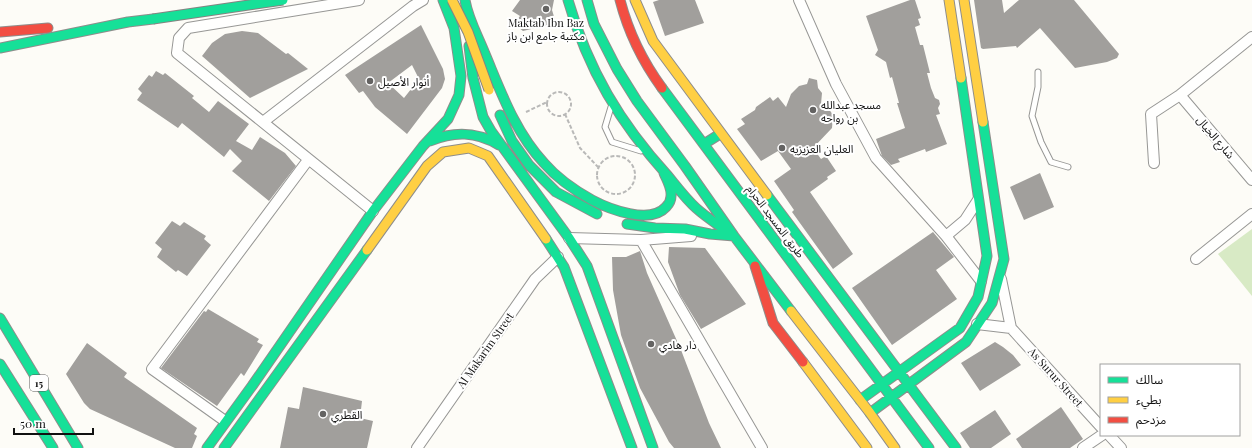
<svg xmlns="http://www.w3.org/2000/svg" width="1252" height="448" viewBox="0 0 1252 448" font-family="'Playfair Display','Noto Sans Arabic',serif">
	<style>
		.forest { fill: #d8eac5 }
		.building { fill: #a19f9c; fill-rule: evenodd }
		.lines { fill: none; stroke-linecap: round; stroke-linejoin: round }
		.lane-casing { stroke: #979795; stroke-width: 7 }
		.street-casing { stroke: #979795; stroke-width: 12 }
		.fast-casing { stroke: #8e8d8b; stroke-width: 11 }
		.slow-casing { stroke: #8e8d8b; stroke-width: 11 }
		.jam-casing { stroke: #8e8d8b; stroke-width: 11 }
		.path { stroke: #b9b9b8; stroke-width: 2; stroke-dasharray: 4 2; stroke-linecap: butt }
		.lane { stroke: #fffffe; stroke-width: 5 }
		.street { stroke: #fffffe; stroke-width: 10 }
		.fast { stroke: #16e098; stroke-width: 9 }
		.slow { stroke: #ffcf43; stroke-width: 9 }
		.jam { stroke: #f24e42; stroke-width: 9 }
		.fast-bridge-casing { stroke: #858482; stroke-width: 11; stroke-linecap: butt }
		.slow-bridge-casing { stroke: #858482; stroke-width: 11; stroke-linecap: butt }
		.fast-bridge { stroke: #16e098; stroke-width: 9 }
		.slow-bridge { stroke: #ffcf43; stroke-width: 9 }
		.poi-dot { fill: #646362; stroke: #fff; stroke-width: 1.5 }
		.labels { text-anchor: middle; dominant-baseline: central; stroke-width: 4; stroke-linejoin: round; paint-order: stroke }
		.shield { fill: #fff; stroke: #585858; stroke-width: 1 }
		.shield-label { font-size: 10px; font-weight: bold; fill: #111 }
		.poi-label { font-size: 11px; fill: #111; stroke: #fff; text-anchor: start }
		.street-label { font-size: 11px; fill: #111; stroke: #fff }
	</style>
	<rect width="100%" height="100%" fill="#fdfcf7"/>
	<!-- forest -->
	<path class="forest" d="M1252 229V296L1218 254Z"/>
	<!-- building -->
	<path class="building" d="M520 0H554L552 10 556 23 523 31 514 24 520 16 512 11Z
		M659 0H695L704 23 665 36 653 2Z
		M910 0H915L921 18 918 19 920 25 915 27 920 45H923L930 73H927L931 88 935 98 939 100 940 104 938 108 940 114 936 115 947 144 926 152 925 149 898 159 900 162 891 165 882 156 876 139 905 128 897 103H899L892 77 890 78 886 62 875 55 878 50 866 16Z
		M974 0H1002L1004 13 1019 0H1074L1119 54 1117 58 1107 62 1075 68 1040 28 1017 48 1016 46 983 49 981 48Z
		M421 25 443 69 445 79 442 88 407 134 375 107 363 91 359 93 345 75ZM412 65 419 79 404 98 388 83Z
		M242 31 258 33 286 54 288 53 308 69 250 98 202 56 212 43 225 34Z
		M156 71 163 75 165 73 194 96 192 98 209 112 218 101 249 124 236 141 252 150 260 137 285 153 296 166 269 201 232 171 242 161 230 149 224 157 182 123 178 128 137 100 142 93 138 89 149 75 152 77Z
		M809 78 817 80 818 88 822 93 821 104 826 105 833 115 832 128 813 148 821 159 826 156 836 171 827 177 828 179 810 192 853 254 833 269 792 212 794 210 774 181 791 169 778 151 761 161 737 129 745 124 741 119 755 110 756 107 770 97 773 101 778 97 786 107 791 94 799 86 807 84Z
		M1040 173 1054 207 1024 220 1010 187Z
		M172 221 180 226 184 222 206 236 204 239 211 245 187 276 178 270 176 272 157 257 162 249 155 243Z
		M933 232 954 257 936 270 957 299 892 345 852 288Z
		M669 247 705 248 746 304 701 329 680 295 668 262Z
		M640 251 647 273 681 350 709 423 721 448H674L669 442 640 388 621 335 613 290 612 257H626Z
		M208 309 259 339 257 342 263 345 244 376 241 373 217 406 161 368 204 311 206 312Z
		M995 342 1003 347 1013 355 1021 365 980 391 961 363Z
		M87 343 127 373 124 377 197 428 194 434 197 436 192 448H175L90 409 84 403 66 374Z
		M303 387 362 401 360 418 373 421 367 448H280L288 407 299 409Z
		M1061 407 1083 439 1070 448H1022L1016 439Z
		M995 410 1011 434 991 448H970L960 433Z"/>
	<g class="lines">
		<!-- lane casing -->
		<g class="lane-casing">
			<path id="lane" d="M1038 72V87L1032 116 1041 142 1051 162 1068 167
				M611 107 605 127 612 142 641 151"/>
		</g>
		<!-- street casing -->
		<g class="street-casing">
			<path id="street" d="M359 0 188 28 179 38 177 53 373 211
				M799 0 836 84 876 158 946 236 981 281
				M1180 95 1252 180
				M263 122 413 6 423 0
				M1154 163 1151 114 1180 95 1252 37
				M946 236 965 220 978 200
				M569 238 641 240 691 236
				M641 240 762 448
				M1196 259 1252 214
				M1001 279 1011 328
				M977 324 1011 328
				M1011 328 1101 427
				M225 421 152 369 308 160
				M1109 435 1121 448
				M417 448 535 279 558 257
				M1083 448 1102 435"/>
		</g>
		<!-- fast casing -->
		<g class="fast-casing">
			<path id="fast" d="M465 0C468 19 478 36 485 54 501 92 515 132 544 163 557 178 574 190 592 200 609 209 650 225 666 207 669 204 671 200 671 196 672 188 667 180 664 173
				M568 0C588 70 620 123 668 176 677 187 686 199 696 208 706 217 717 224 728 232
				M587 0 594 24 617 69 637 101 685 166 734 236 791 311
				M128 22 153 19
				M469 46 473 78 483 117 491 131 569 238 587 266 653 448
				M0 48 128 22
				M662 88 929 448
				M500 115 512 141 529 165 556 192 597 214
				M430 141C454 131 476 131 499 145
				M704 144 720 134
				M767 195 956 448
				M627 224 655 228 685 229 710 234 734 236
				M546 239 564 267 632 448
				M0 318 78 448
				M0 364 53 448
				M860 400 960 328 978 297 987 256 961 78
				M870 413 966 342 992 303 1004 259 983 122
				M207 448 252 386 373 211 423 146 448 119 459 95 461 76 454 28 443 0
				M224 448 367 250"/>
		</g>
		<!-- slow casing -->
		<g class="slow-casing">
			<path id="slow" d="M635 0 653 41 767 195
				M949 0 961 78
				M964 0 983 122
				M367 250 427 166 443 152 469 148 488 156 546 239
				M791 311 870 413 895 448
				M803 362 867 448"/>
		</g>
		<!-- jam casing -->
		<g class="jam-casing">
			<path id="jam" d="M620 0C628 31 643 62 662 88
				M0 32 48 28
				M755 266 773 323 803 362"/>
		</g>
		<!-- path -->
		<path class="path" d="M547 104a12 12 0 1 1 24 0a12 12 0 1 1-24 0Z
			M526 112 547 102
			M565 114 580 148 598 167
			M597 175a19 19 0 1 1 38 0a19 19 0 1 1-38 0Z"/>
		<!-- lane -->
		<use href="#lane" class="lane"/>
		<!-- street -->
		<use href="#street" class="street"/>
		<!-- fast -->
		<use href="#fast" class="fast"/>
		<!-- slow -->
		<use href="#slow" class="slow"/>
		<!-- jam -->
		<use href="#jam" class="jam"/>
		<!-- fast-bridge casing -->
		<g class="fast-bridge-casing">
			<path id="fast-bridge" d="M153 19 283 0"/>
		</g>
		<!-- slow-bridge casing -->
		<g class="slow-bridge-casing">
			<path id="slow-bridge" d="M452 0 468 32 489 90"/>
		</g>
		<!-- fast-bridge -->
		<use href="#fast-bridge" class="fast-bridge"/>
		<!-- slow-bridge -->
		<use href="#slow-bridge" class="slow-bridge"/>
	</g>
	<!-- markers -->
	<g class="poi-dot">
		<circle cx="546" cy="9" r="4"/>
		<circle cx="370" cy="81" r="4"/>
		<circle cx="813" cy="110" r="4"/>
		<circle cx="782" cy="148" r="4"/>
		<circle cx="651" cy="344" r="4"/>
		<circle cx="323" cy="414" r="4"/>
	</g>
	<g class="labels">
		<!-- shield labels -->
		<rect class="shield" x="30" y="375" width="18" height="16" rx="3"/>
		<g class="shield-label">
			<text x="39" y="383">15</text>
		</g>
		<!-- poi labels -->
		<g class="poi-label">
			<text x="546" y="22" text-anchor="middle">Maktab Ibn Baz<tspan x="546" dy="13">مكتبة جامع ابن باز</tspan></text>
			<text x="378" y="81">أنوار الأصيل</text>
			<text x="821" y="104">مسجد عبدالله<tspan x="821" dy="13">بن رواحه</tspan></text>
			<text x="790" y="148">العليان العزيزيه</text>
			<text x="659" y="344">دار هادي</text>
			<text x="331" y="414">القطري</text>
		</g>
		<!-- street labels -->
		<g class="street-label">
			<text transform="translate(1216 137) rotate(50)">شارع الخيال</text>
			<text transform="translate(776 221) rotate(53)">طريق المسجد الحرام</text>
			<text transform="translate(485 350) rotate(-55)">Al Makarim Street</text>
			<text transform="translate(1056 377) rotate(48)">As Surur Street</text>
		</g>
	</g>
	<!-- legend -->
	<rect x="1100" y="364" width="140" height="72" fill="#ffffff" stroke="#a0a0a0"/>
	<rect x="1108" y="377" width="20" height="6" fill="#16e098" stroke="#a0a0a0"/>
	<text x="1136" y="384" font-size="12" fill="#111111">سالك</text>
	<rect x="1108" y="397" width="20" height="6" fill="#ffcf43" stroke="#a0a0a0"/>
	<text x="1136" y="404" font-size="12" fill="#111111">بطيء</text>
	<rect x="1108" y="417" width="20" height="6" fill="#f24e42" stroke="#a0a0a0"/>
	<text x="1136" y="424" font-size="12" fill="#111111">مزدحم</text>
	<!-- scale -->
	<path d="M14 428v6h79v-6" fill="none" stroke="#111111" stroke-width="2"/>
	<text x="20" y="428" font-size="12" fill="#111111" stroke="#ffffff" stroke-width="3" paint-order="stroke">50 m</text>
</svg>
